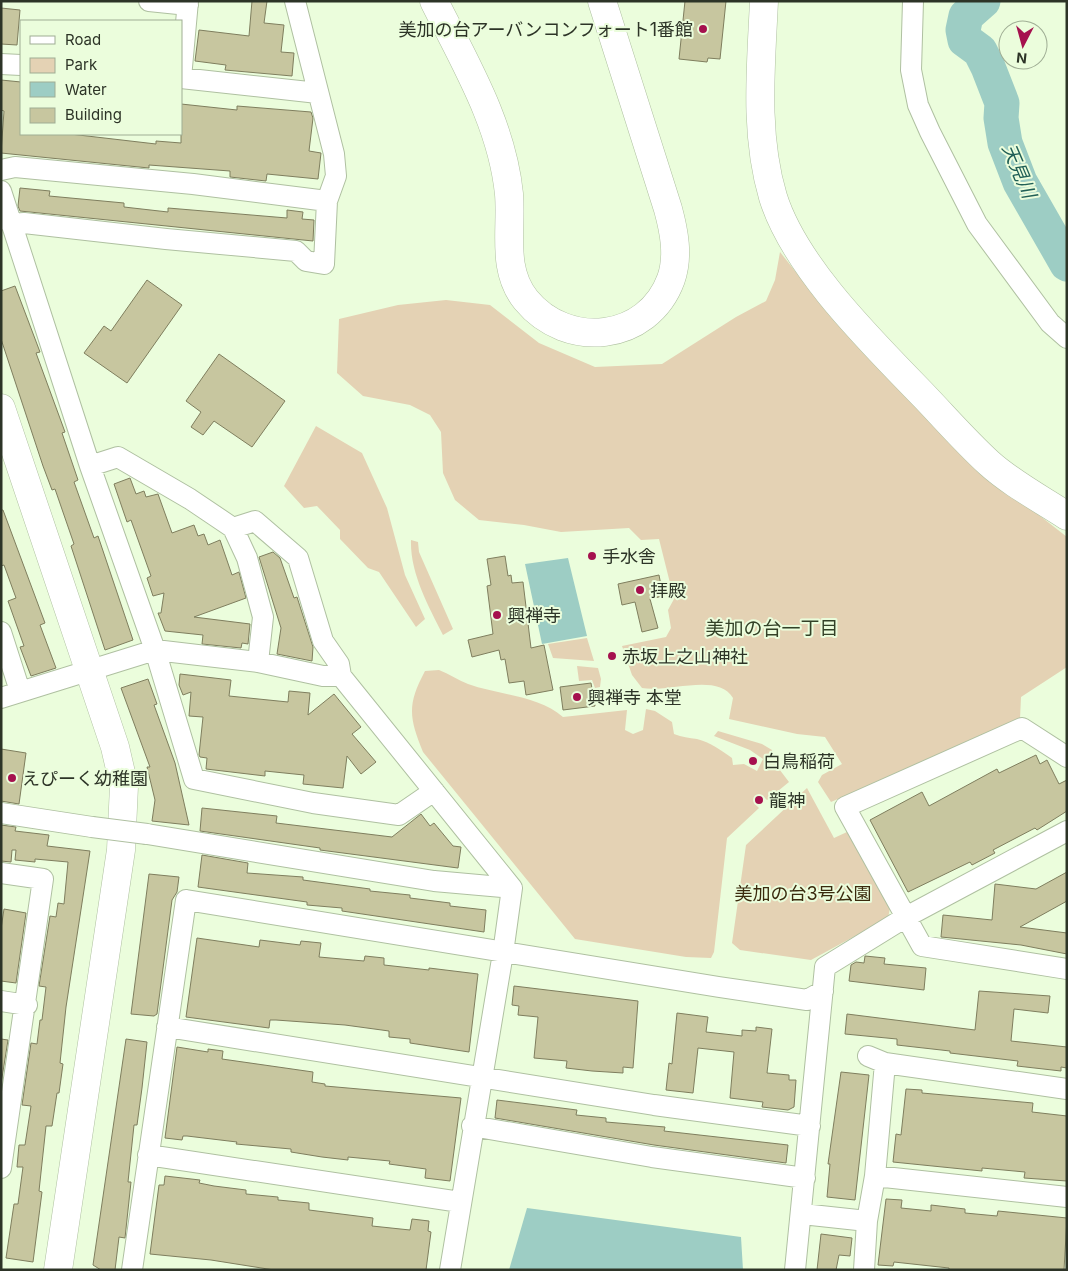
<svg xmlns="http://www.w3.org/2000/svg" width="1068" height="1271" viewBox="0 0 1068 1271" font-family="Inter,'Noto Sans JP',sans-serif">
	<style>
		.green { fill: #e4d2b4 }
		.water { fill: #9dcdc4 }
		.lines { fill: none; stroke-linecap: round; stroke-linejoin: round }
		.river { stroke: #9dcdc4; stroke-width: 35 }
		.building { fill: #c7c69f; stroke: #7f7e5e }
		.street-casing { stroke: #afc0a1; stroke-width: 22 }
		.secondary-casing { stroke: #afc0a1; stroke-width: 29 }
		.street { stroke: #fff; stroke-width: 20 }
		.secondary { stroke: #fff; stroke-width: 28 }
		.street-bridge-casing { stroke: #afc0a1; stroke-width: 22; stroke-linecap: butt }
		.street-bridge { stroke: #fff; stroke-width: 20 }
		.poi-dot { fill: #a5114e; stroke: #ebfddc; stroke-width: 2 }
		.labels { text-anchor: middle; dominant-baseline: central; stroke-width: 4; stroke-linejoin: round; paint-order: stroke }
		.poi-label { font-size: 18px; fill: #2d3427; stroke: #ebfddc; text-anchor: start }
		.park-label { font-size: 18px; fill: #3a2a0d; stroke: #ebfddc }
		.water-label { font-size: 19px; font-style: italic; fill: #205f56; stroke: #ebfddc }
		.neighbourhood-label { font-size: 19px; fill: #334127; stroke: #ebfddc }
	</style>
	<rect width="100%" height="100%" fill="#ebfddc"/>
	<!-- green -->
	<path class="green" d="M780 252 837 324 966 458 1067 537V667L1021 697 1020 719 831 802 818 782 822 775 842 764 825 737 797 734 729 719 733 698C718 672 668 693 642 688L632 675 622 646 666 637 671 628 668 610 674 599 659 539 641 540 629 528 561 532 524 525 479 520 455 500 443 473 441 432 430 415 410 405 363 396 337 373 339 319 398 305 446 300 490 305 539 343 595 367 662 364 736 317 766 301 775 280Z
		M316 426 362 453 387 508 405 575 425 619 416 627 379 572 368 568 340 539V530L317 506 304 508 284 486Z
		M411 540 418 542 419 552 453 629 443 635C428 605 410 573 411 540Z
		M587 638 594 661 553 658 548 644Z
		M577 666 598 668 601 679 600 687 595 688 592 680 579 681Z
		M439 670C449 674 458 680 468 684 498 695 538 695 563 717L627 710 625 730 633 734 643 730 646 709 655 711 672 722 674 734C682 737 689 738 697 739 710 742 722 751 732 758L733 765 744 764 757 771 763 759 750 750 714 736 718 731 762 744 772 750 773 761 789 782 767 800 762 795 754 803 759 808 727 838 714 952 711 958 686 957 575 939 423 752C409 717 407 705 425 671Z
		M807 788 834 838 847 832 890 908 888 918 811 960 740 950 732 943 746 845Z"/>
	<!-- water -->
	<path class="water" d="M568 558 587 636 542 644 525 564Z
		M527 1208 741 1237 743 1270H509Z"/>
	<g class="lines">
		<!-- river -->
		<path class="river" d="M983 1 966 16 963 30 965 40 980 51 988 67 1002 103 1001 118 1005 143 1020 182 1067 264"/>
	</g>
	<!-- building -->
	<path class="building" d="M252 1H267L264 23 284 25 281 52 294 53 292 76 225 70 226 65 195 61 199 30 249 36Z
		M685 1H726L720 59 708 58 707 62 679 59Z
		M1 8 20 10 17 45 1 44Z
		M1 80 21 82V134H70L156 144V141L181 143V104L237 110V106L311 112 313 118 309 151 321 153 318 179 267 174 266 181 230 177V171L149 165V168L1 153 4 111 1 110Z
		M20 188 50 191 49 196 124 203V207L168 212V208L287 218V210L303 212 302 219 314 220 313 241 20 211 18 206Z
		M147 280 182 305 127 383 84 353 104 326 111 331Z
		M15 286 40 352 36 353 65 432 62 433 78 480 74 482 94 538 98 536 133 640 105 650 71 546 74 544 55 489 52 490 43 466 1 339V291Z
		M219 354 285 401 252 447 214 421 203 435 191 427 201 412 186 401Z
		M130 478 136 494 144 491 146 497 158 494 172 533 194 525 198 536 204 534 208 545 220 540 232 575 239 572 246 598 194 617 250 624 248 644 242 643 241 648 202 644 203 635 165 631 158 613H161L164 593 153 596 147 578 151 576 131 520 127 522 114 484Z
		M1 510H3L45 623 40 625 56 668 31 676 20 647 24 646 8 601 16 598 4 565 1 566Z
		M273 552 280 558 294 598 297 597 313 647 312 661 277 654 281 628 259 557Z
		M505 556 508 576 511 575 512 583 523 582 531 648 544 645 553 690 526 695 524 681 509 683 505 659 501 660 499 650 472 657 468 640 493 634 487 586 491 585 487 559Z
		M659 575 663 596 650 599 658 628 642 632 635 602 622 605 618 584Z
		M180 674 231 680 229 696 288 702 289 691 310 693 308 715 334 694 361 727 352 734 376 762 361 774 347 756 343 788 303 784 304 775 265 771V776L206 769 207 758 200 757 199 755 203 717 189 716 191 692 183 695 179 685Z
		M148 679 157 704 154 705 175 763 189 825 152 821 155 800 147 767H150L121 688Z
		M591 683 595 706 563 710 560 687Z
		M1 749 26 753 19 804 1 801Z
		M1036 755 1040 764 1047 760 1059 784 1067 780V811L1037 830 1035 828 993 850 995 853 972 865 970 862 908 892 870 820 922 792 929 806 997 769 999 773Z
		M202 808 277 816 276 823 392 837 421 814 430 826 434 823 453 846 461 847 458 868 320 850V848L200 831Z
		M1 825 16 827 15 831 49 835 47 846 90 851 66 1007 60 1063 63 1064 59 1093H57L52 1126H46L39 1191 42 1192 33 1262 6 1258 14 1204H18L23 1167H17L19 1145H25L31 1106 22 1105 31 1043 37 1044 40 1020H42L46 987 39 986 50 916 56 917 58 903 64 904 68 862 35 859V862L15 860 16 850H12L11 862 1 861Z
		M202 855 248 863 247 873 303 877V880L370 889V891L410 895V898L450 903V906L486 910 484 932 342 911V908L307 905V902L198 887Z
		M1067 872V901L1020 927 1067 933V954L1021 945 941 937 943 915 992 920 995 884 1036 889Z
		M149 874 179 877 177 892 172 900 157 1014 154 1016 131 1014Z
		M4 909 26 913 16 983 1 981V929Z
		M197 938 259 947 260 940 300 945 301 941 321 943 319 957 364 961 365 956 384 958V965L429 970V968L478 974 469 1052 410 1043V1039L389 1037V1031L345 1025 276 1020H270L269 1028 186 1017Z
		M865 956 885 958 884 964 926 968 924 990 849 981 851 965 856 962 864 963Z
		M514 986 638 1001 633 1068 623 1067V1073L592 1071 566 1068 567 1061 534 1058 538 1017 518 1015 519 1006 512 1005Z
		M979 991 1050 996 1048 1013 1014 1009 1011 1041 1067 1047V1068L1061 1067V1071L1017 1066 1018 1061 950 1053V1051L897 1045V1039L845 1034 847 1014 975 1030Z
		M677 1013 708 1017 706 1032 742 1036V1030L756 1031V1027L772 1029 767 1073 789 1075V1080H796L794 1107 788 1110 762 1107 763 1102 730 1098 734 1052 698 1048 693 1093 666 1090 669 1063 672 1064Z
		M1 1039 8 1040 1 1084Z
		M126 1039 147 1042 142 1088 137 1125H134L128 1182H131L125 1238 119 1237 115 1270H101L93 1265Z
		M177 1047 208 1052V1049L223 1051 222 1059 313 1072 312 1082 325 1084V1086L461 1098 450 1181 425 1178 426 1169 389 1164 390 1161 348 1157V1160L322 1157 291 1152V1149L236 1144 237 1142 187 1136H183L182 1140 165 1138Z
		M841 1072 869 1075 855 1200 827 1197 830 1164H828Z
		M906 1089 922 1090V1093L1033 1103 1032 1112 1067 1116V1181L1024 1178 1025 1172 982 1168V1171L893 1162 896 1134 901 1135Z
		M497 1100 577 1110 576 1115 606 1118V1122L665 1127 664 1131 788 1145 786 1163 654 1145 495 1118Z
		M165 1176 200 1180 199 1183 214 1186 246 1190V1194L278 1197V1200L309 1203V1210L373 1218 372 1226 410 1230 412 1219 429 1221 428 1231 431 1232 426 1270H274L211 1260 150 1254 159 1185H164Z
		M886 1199 902 1200 901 1208 931 1211V1205L965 1209V1213L997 1216 998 1211 1067 1218 1064 1270H949V1268L894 1262 893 1266 878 1265Z
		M821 1234 852 1238 850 1256 839 1255 836 1270H817Z"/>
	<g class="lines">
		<!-- street casing -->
		<g class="street-casing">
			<path id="street" d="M149 1 188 5
				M913 1 911 70 918 105 930 132 977 224 1050 323 1067 338
				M1 64 21 65
				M181 78 318 93
				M181 78 188 1
				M1 170 15 167 193 184 327 201
				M1 191 90 466 155 650 194 779 313 803 399 815 434 791
				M11 224 24 223 166 239 296 251 306 261 324 264 327 201 336 176 334 154 295 1
				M90 466 118 457 190 499 233 528 247 558 263 617 258 662
				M233 528 255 521 298 558 323 641 339 664 341 676
				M1 632 20 691
				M1 698 155 650 258 662 323 676H341L512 888 503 953 450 1270
				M1067 757 1022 728 845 807 922 946 1067 969
				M1 813 92 827
				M147 834 434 881 512 888
				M1 873 43 879 1 1168
				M1 1001 27 1005
				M167 1027 654 1105 810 1126
				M868 1056 885 1063 1067 1089
				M472 1126 652 1157 805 1178
				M148 1155 460 1202
				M875 1176 1067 1197
				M802 1214 867 1221
				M132 1270 186 900 719 987 807 1000 823 991
				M795 1270 825 967 906 917 1067 831
				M864 1270 867 1221 875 1176 885 1063"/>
		</g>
		<!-- secondary casing -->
		<g class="secondary-casing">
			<path id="secondary" d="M434 1C465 63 502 124 509 194 512 231 501 269 526 300 567 350 648 342 671 279 679 256 674 231 668 209L602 1
				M764 1C761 67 754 133 773 197 795 268 874 344 925 397 946 419 966 442 989 463 1011 483 1041 499 1067 516
				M1 408 115 747 124 786 121 850 58 1270"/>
		</g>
		<!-- street -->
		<use href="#street" class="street"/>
		<!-- secondary -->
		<use href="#secondary" class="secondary"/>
		<!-- street-bridge casing -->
		<g class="street-bridge-casing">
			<path id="street-bridge" d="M92 827 147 834"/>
		</g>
		<!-- street-bridge -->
		<use href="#street-bridge" class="street-bridge"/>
	</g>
	<!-- markers -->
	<g class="poi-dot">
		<circle cx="703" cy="29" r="5"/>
		<circle cx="592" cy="556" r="5"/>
		<circle cx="640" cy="590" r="5"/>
		<circle cx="497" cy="615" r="5"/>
		<circle cx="612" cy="656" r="5"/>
		<circle cx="577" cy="697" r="5"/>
		<circle cx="753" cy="761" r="5"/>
		<circle cx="12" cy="778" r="5"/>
		<circle cx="759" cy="800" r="5"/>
	</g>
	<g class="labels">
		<!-- poi labels -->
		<g class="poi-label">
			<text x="693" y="29" text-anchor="end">美加の台アーバンコンフォート1番館</text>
			<text x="602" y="556">手水舎</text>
			<text x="650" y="590">拝殿</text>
			<text x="507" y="615">興禅寺</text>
			<text x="622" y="656">赤坂上之山神社</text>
			<text x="587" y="697">興禅寺 本堂</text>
			<text x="763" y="761">白鳥稲荷</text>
			<text x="22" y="778">えぴーく幼稚園</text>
			<text x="769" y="800">龍神</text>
		</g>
		<!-- park labels -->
		<g class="park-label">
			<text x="803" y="893">美加の台3号公園</text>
		</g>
		<!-- water labels -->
		<g class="water-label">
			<text transform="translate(1019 171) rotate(67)">天見川</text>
		</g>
		<!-- neighbourhood labels -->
		<g class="neighbourhood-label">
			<text x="772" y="628">美加の台一丁目</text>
		</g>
	</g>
	<!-- border -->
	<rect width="1068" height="1271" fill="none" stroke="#2d3427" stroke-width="5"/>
	<!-- legend -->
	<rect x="20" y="20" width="162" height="115" fill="#ebfddc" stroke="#9fad94"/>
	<rect x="30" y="36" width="25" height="8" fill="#ffffff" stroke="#9fad94"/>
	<text x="65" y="45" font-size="15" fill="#2d3427">Road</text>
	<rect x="30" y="58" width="25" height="15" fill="#e4d2b4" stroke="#9fad94"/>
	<text x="65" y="70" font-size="15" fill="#2d3427">Park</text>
	<rect x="30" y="82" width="25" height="15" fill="#9dcdc4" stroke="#9fad94"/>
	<text x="65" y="95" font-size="15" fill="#2d3427">Water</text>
	<rect x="30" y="108" width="25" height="15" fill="#c7c69f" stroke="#9fad94"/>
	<text x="65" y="120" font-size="15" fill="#2d3427">Building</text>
	<!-- north arrow -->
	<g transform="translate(1023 45) rotate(186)"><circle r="24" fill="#ebfddc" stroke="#9fad94"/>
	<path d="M0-4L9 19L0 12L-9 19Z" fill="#a5114e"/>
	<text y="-8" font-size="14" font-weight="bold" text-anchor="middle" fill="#2d3427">N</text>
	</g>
</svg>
